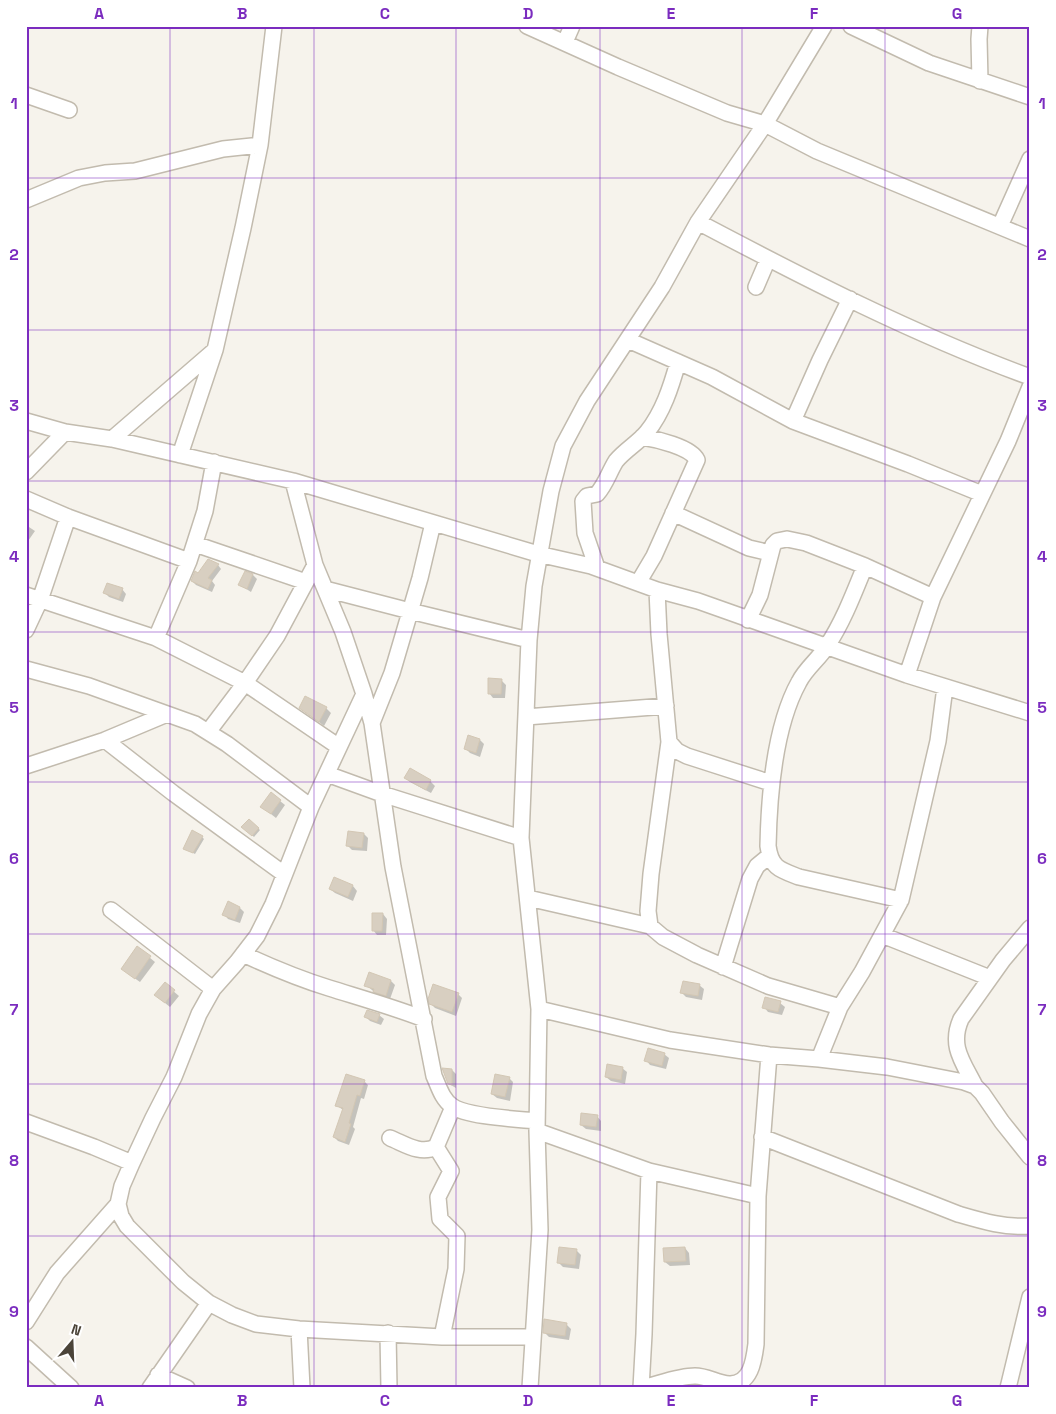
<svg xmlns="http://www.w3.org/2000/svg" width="1056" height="1414" viewBox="0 0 1056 1414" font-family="'Space Grotesk',sans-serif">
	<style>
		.shadow { fill: #0003 }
		.building { fill: #d8cfc1; stroke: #d3c7b4 }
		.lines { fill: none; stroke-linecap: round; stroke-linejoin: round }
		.minor-casing { stroke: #c2bbae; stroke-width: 18 }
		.minor { stroke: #fff; stroke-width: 15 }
		.grid { fill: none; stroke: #7b2cbf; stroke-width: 1; stroke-opacity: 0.55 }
		.neatline { fill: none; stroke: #7b2cbf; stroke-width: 2 }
		.grid-label { font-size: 16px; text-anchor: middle; font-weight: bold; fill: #7b2cbf }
	</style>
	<rect width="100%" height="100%" fill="#f6f3ec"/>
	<!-- shadow -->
	<path class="shadow" d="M26 525 35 531 28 541 26 540Z
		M218 565 221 569 212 581 215 585 212 592 196 585 192 581 198 574Z
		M245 572 253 575 257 579 251 592 240 585Z
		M122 589 126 594 123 602 109 597 105 593Z
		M501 680 506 685 505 698H493L489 693Z
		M301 708H326L331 713 324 726Z
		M480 740 484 744 480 757 470 753 466 749Z
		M410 770 430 781 435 786 431 793 410 782 406 778Z
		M280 801 285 805 276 818 262 807Z
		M249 820 260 830 254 837 243 827Z
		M364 834 368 838 367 851 352 850 347 845Z
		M202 837 204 839 195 854 187 850Z
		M335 879 353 886 357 891 353 901 335 893 330 889Z
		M228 903 240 908 244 912 240 923 228 919 224 914Z
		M383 914 387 919 386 935H377L373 930Z
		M138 948 155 962 140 982 127 973Z
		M391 981 395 985 390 999 379 996 366 985Z
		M165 984 179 996 170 1007 160 999Z
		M699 985 704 989 702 1000 686 997 682 993Z
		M458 994 462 998 456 1016 435 1008 431 1004Z
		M780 1003 785 1007 782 1015 768 1012 764 1007Z
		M379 1015 384 1019 381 1025 370 1021 366 1017Z
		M664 1054 669 1058 666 1069 650 1065 646 1060Z
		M622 1068 627 1072 625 1084 611 1081 606 1077Z
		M452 1070 456 1074V1088L449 1084Z
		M509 1078 513 1082 510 1101 497 1098 492 1094Z
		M365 1082 368 1085 364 1099 361 1098 353 1127 355 1129 349 1145 338 1141 334 1137 343 1110 336 1105Z
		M597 1116 601 1121V1131L586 1129 581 1125Z
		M560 1248 577 1251 581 1255 579 1269 563 1267 558 1262Z
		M685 1248 689 1253 690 1265 670 1266 665 1262Z
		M566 1324 571 1329 569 1340 549 1337 544 1332Z"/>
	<!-- building -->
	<path class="building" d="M208 559 219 564 208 578 212 580 208 589 191 581 195 571 198 573Z
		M245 571 253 574 247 589 238 585Z
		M107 583 123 588 119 599 103 593Z
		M488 678 502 679 501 694H488Z
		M305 696 327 707 319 722 299 708Z
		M468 735 480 739 476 753 464 749Z
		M410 768 431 780 426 790 404 778Z
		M271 792 281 800 271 814 260 807Z
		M249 819 259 828 252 836 241 827Z
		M192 830 203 836 193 853 183 849Z
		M348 831 364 833 362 848 346 846Z
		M334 877 353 885 348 897 329 889Z
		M228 901 240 907 235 920 222 915Z
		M372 913H383L382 931H372Z
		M137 946 151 956 135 979 121 969Z
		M369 972 391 980 386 996 373 992 374 989 364 986Z
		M683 981 700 984 698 996 680 993Z
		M165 982 175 990 165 1003 154 995Z
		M433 984 459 993 452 1012 429 1004 428 999Z
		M765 997 781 1001 778 1012 762 1008Z
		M367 1010 380 1014 377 1022 364 1017Z
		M648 1048 665 1053 662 1066 644 1061Z
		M607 1064 623 1067 621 1080 605 1077Z
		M442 1068 452 1069V1085L448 1084Z
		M346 1074 365 1080 360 1096 357 1095 349 1123 351 1124 345 1142 333 1137 343 1108 335 1106Z
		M495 1074 510 1077 505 1097 491 1094Z
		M581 1113 598 1115 596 1127 580 1125Z
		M559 1247 577 1249 575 1265 557 1263Z
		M685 1247 686 1261 664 1262 663 1248Z
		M544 1319 567 1323 565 1336 543 1333Z"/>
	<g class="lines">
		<!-- minor casing -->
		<g class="minor-casing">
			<path id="minor" d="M527 26 618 67 727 113 765 124 817 151 1030 239
				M851 26 929 63 1030 97
				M980 26 979 39 980 81
				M565 42 572 26
				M26 95 69 110
				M26 200 79 178 105 173 135 171 223 149 260 145
				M698 222C806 279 915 335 1030 377
				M1000 226 1030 159
				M756 287 768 259
				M628 340 712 377 793 421 908 464 982 494
				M26 421 65 432 112 439 293 481 538 554 591 566 657 590 698 601 907 675 1030 713
				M793 421 820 360 850 299
				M112 439 215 350
				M180 455 215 350 243 228 260 145 274 26
				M26 472 65 432
				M293 481 315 565 343 632 364 694 372 723 393 867 434 1076C439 1087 442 1099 452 1106 467 1117 517 1119 537 1121
				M26 499 68 517 189 561
				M673 513 749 548 770 553
				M195 544 306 582
				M865 566C854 593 843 622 827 646 819 659 806 668 799 682 774 727 769 796 768 846 771 868 780 870 799 877L901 900
				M597 568 585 533 583 501 587 496 597 494C606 484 609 472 616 461 625 450 638 443 647 432 663 412 671 387 678 362
				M638 583 654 556 697 460C691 447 656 439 642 437
				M325 589 410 611 529 640
				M657 590 659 634 669 742 651 874 648 911 650 926 663 937 697 955 768 986 840 1007
				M26 595 156 638 245 683 339 747
				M748 620 760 595 773 545 777 541 787 539 806 543 865 566 933 597
				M26 630 40 600 68 517
				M156 638 189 561 205 511 214 462
				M26 669 89 686 195 724 227 744 311 807
				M907 675 933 597 1008 441 1030 387
				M364 694 311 807 273 904 257 936 237 962 213 989 199 1014 174 1077 153 1118 132 1163 122 1186 118 1204 121 1216 127 1226 183 1282 209 1303 232 1315 256 1324 299 1329 442 1337H532
				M526 717 666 706
				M372 723 392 673 420 578 433 523
				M208 732 245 683 277 636 315 565
				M105 740 173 793 284 874
				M669 742 677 751 687 756 771 783
				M26 766 105 740 167 714
				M327 774 382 794 521 838
				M528 898 650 926
				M111 910 213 989
				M882 935 990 978
				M243 954C271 967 300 979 329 988 361 998 393 1007 424 1019
				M723 967 750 879 757 866 769 856
				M539 1009 670 1040 769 1055 819 1059 887 1067 964 1082 975 1086 982 1093 1002 1122 1030 1157
				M819 1059 840 1007 862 972 901 900 938 741 945 687
				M975 1086C963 1062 949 1046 961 1019L1003 960 1030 928
				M26 1122 94 1147 132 1163
				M537 1131 649 1171 758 1196
				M762 1137 958 1214C982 1221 1005 1228 1030 1226
				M390 1138C405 1144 420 1155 436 1147L453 1107
				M436 1147 451 1171 438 1197 440 1219 457 1236 456 1269 442 1337
				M26 1322 57 1273 118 1204
				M299 1329 302 1388
				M388 1333 389 1388
				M26 1347 71 1388
				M158 1375 187 1388
				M150 1388 209 1303
				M530 1388 540 1230 537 1131 539 1009 521 838 529 640 534 586 551 491 563 446 587 401 662 287 698 222 765 124 824 26
				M641 1388 644 1334 649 1171
				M642 1388C659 1384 678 1376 695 1376 707 1376 717 1383 729 1384 751 1385 754 1360 756 1344L758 1196 769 1055
				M1008 1388 1030 1297"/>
		</g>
		<!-- minor -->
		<use href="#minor" class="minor"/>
	</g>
	<!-- grid -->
	<path class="grid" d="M170 26V1388M314 26V1388M456 26V1388M600 26V1388M742 26V1388M885 26V1388M26 178H1030M26 330H1030M26 481H1030M26 632H1030M26 782H1030M26 934H1030M26 1084H1030M26 1236H1030"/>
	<!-- border -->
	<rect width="1056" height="1414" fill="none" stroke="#ffffff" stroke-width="55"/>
	<!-- north arrow -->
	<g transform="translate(72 1342) rotate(19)" stroke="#ffffff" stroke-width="4" paint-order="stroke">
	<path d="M0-4L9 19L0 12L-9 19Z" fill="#4b4439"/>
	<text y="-8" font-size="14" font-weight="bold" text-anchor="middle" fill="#4b4439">N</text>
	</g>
	<rect x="28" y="28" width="1000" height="1358" class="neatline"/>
	<g class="grid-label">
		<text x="99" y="19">A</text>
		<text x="242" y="19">B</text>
		<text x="385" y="19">C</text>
		<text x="528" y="19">D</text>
		<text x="671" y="19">E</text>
		<text x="814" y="19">F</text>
		<text x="957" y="19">G</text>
		<text x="14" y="109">1</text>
		<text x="1042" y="109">1</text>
		<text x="14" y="260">2</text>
		<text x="1042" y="260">2</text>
		<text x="14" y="411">3</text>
		<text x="1042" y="411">3</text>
		<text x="14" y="562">4</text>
		<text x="1042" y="562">4</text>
		<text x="14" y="713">5</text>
		<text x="1042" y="713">5</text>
		<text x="14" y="864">6</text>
		<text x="1042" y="864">6</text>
		<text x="14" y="1015">7</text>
		<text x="1042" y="1015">7</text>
		<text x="14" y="1166">8</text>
		<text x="1042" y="1166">8</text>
		<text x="14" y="1317">9</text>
		<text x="1042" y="1317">9</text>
		<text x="99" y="1406">A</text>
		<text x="242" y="1406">B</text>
		<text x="385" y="1406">C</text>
		<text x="528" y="1406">D</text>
		<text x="671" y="1406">E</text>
		<text x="814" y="1406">F</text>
		<text x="957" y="1406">G</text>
	</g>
</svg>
